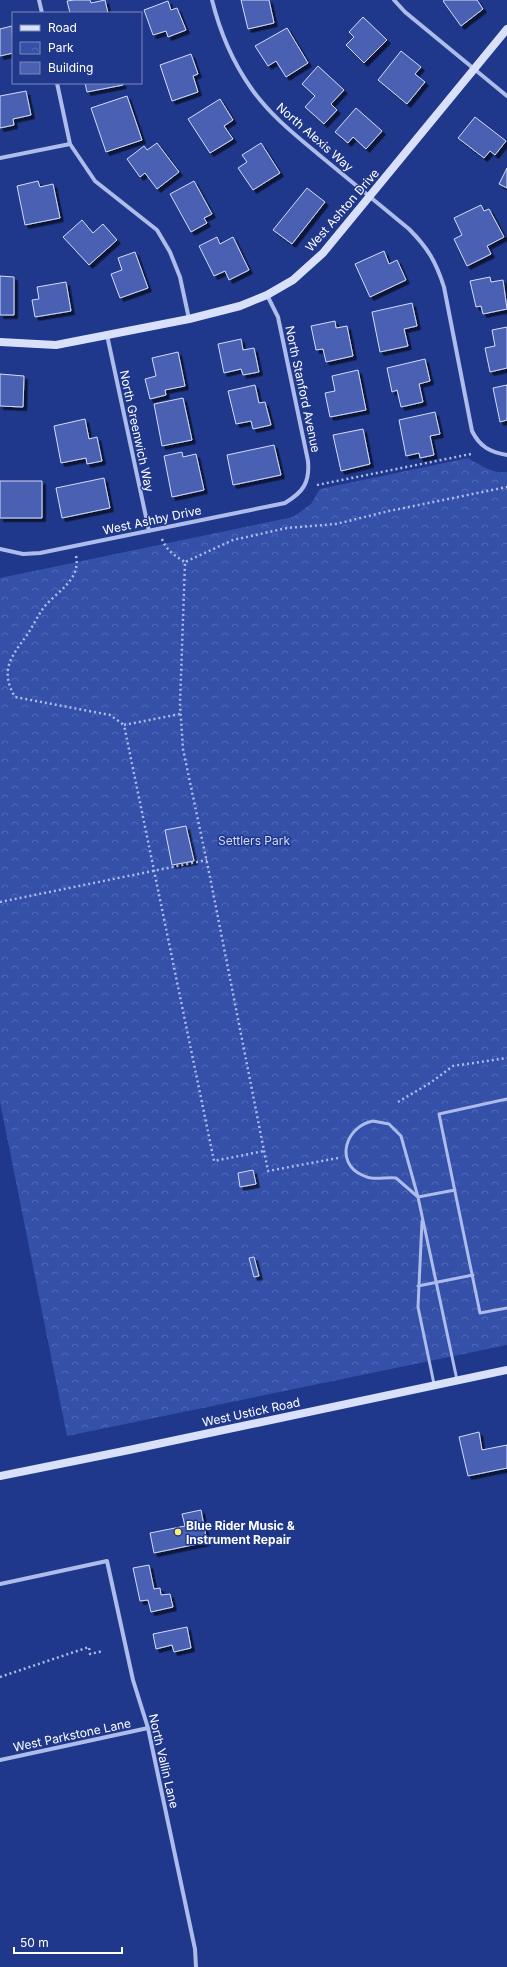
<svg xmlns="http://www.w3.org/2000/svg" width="507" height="1967" viewBox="0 0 507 1967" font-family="Inter,sans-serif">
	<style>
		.park { fill: url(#park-crowns) }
		.building { fill: #4961b3; stroke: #d2dbf8; filter: url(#shadow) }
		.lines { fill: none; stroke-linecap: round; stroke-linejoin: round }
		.path { stroke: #adbceb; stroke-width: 2.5; stroke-dasharray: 2 3; stroke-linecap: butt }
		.lane { stroke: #adbceb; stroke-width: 3 }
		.street { stroke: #adbceb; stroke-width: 4 }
		.secondary { stroke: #d9e0f9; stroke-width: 8 }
		.poi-dot { fill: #f9ee6e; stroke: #20388b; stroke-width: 1.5 }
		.labels { text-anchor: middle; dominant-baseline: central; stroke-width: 3; stroke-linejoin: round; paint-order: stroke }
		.street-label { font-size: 12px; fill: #fff; stroke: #20388b }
		.park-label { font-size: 12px; fill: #d2dbf8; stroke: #20388b }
		.poi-label { font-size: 12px; font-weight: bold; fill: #fff; stroke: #20388b; text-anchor: start }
	</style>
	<defs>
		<pattern id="park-crowns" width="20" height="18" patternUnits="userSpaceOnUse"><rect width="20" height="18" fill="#3450a9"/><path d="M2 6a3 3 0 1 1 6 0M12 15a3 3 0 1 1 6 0" fill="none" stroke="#526ab6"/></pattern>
		<filter id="shadow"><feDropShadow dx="3.5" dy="3.5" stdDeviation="0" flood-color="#0009"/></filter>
	</defs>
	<rect width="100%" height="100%" fill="#20388b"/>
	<!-- park -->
	<path class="park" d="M468 458C480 465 493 474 507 472V1345L67 1436 0 1102V578L293 517 311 504 320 489Z"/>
	<!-- building -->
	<path class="building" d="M74 0H90L91 3 105 0 108 13H70L67 1Z
		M241 0H269L274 23 248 29Z
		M445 0H477L483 9 461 26 443 1Z
		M168 1 171 10 177 8 186 30 168 37 166 31 153 35 144 10Z
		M363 17 387 40 364 63 346 45 354 37 349 32Z
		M12 26 13 53 0 56V29Z
		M287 28 308 63 286 77 276 61 268 66 255 46Z
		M401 51 421 67 415 74 425 82 407 104 378 80Z
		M191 54 198 74 193 76 198 92 172 101 160 65Z
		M318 66 344 90 331 104 337 110 324 124 305 107 315 96 302 84Z
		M85 83H122L123 85 87 92Z
		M26 91 31 115 13 119 14 125 0 128V96Z
		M127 96 142 140 106 152 91 108Z
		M220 99 233 120 224 126 233 139 210 153 188 119Z
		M356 108 382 131 366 149 353 137 348 143 335 132Z
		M475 117 506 141 495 155 490 151 484 158 458 138Z
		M157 143 179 172 157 189 145 173 140 177 127 159 144 146 147 150Z
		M261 143 280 173 253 190 238 168 247 162 242 155Z
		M507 168V188L499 184Z
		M38 181 40 187 53 184 60 218 25 225 17 186Z
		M194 181 212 214 204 218 207 223 191 232 170 194Z
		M307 188 325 202 292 244 273 230Z
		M481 205 484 211 489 209 504 237 487 246 491 254 467 266 454 239 462 235 454 218Z
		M82 220 93 233 103 224 117 240 89 265 63 237Z
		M217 237 220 244 233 237 249 270 229 280 225 271 214 276 199 246Z
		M384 251 389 264 397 260 406 280 370 297 355 264Z
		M135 252 148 288 120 298 111 274 122 270 118 258Z
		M0 276 14 277V315H0Z
		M490 277 491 282 503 280 507 309 483 314 481 306 476 307 470 281Z
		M66 282 71 311 35 317 32 300 39 299 37 287Z
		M412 303 417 326 404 329 408 346 380 352 372 312Z
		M335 321 336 328 347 326 353 356 326 362 323 349 316 350 311 326Z
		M507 327V368L490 372 485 348 495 346 492 330Z
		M241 339 243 350 254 348 259 372 243 375 241 369 224 373 218 344Z
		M178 352 185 386 165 390 166 395 150 399 145 379 156 376 152 358Z
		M425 359 430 381 419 384 423 402 401 407 397 390 392 392 387 368Z
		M358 370 366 410 330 417 325 393 335 391 332 376Z
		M0 374 24 376 23 407 0 406Z
		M255 385 259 403 265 402 271 425 253 429 251 421 236 424 228 391Z
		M507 385V420L500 422 493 388Z
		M183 398 192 440 162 446 154 404Z
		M435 412 440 434 430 436 434 455 420 458 419 453 406 456 399 420Z
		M85 419 89 439 97 437 102 461 87 464 86 458 61 463 54 426Z
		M363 429 370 464 341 471 333 435Z
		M274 445 281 475 233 485 227 455Z
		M182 452 183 457 196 454 204 490 172 497 164 456Z
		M104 478 110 508 62 518 56 488Z
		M0 481H42V518H0Z
		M186 826 194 861 172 865 165 830Z
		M253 1170 256 1184 240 1187 238 1173Z
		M254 1257 259 1276 254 1277 249 1258Z
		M479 1432 482 1450 507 1445V1468L468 1476 459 1437Z
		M201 1510 207 1542 154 1553 150 1533 185 1526 182 1514Z
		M149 1565 154 1589 160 1588 161 1595 170 1594 173 1607 151 1612 148 1600 140 1601 133 1568Z
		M187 1627 191 1648 174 1652 172 1645 156 1649 153 1634Z"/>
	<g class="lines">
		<!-- path -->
		<path class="path" d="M317 485 471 454
			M162 539C166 550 175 556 185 562
			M76 556C81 579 58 591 45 606 38 615 33 626 27 635 10 658 0 671 15 697L110 715 124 725
			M180 714 124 725 214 1161 264 1151
			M0 902 207 860
			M398 1102 430 1083 453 1066 507 1058
			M338 1158 268 1171 210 877 183 749 180 704 185 562 233 540 287 528 336 524 389 511 507 487
			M0 1677 89 1647 90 1654 103 1651"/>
		<!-- lane -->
		<path class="lane" d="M507 1099 439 1114 480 1313 507 1308
			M373 1121 389 1124 401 1136 418 1197 396 1178C384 1177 373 1181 362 1175 334 1162 346 1126 373 1121Z
			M455 1190 418 1197 457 1380
			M422 1221 418 1307 434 1384
			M418 1286 473 1275"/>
		<!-- street -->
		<path class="street" d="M39 0 42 13
			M212 0C220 32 232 61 251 88 269 114 294 134 318 154 348 179 379 204 409 229 428 248 436 262 444 287L472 431C480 447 490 452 507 455
			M394 0 405 12 507 96
			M57 83 70 144 95 181 157 230 170 252 180 277 189 319
			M0 158 70 144
			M107 335 149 531
			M0 549 23 554 40 553 285 503C303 492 310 483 308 461L278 317 267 295
			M0 1584 107 1561 133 1680 148 1728 195 1949 196 1967
			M0 1760 148 1728"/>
		<!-- secondary -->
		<path class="secondary" d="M0 342 56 345 189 319 240 306 267 295 293 280 323 253 507 29
			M0 1476 129 1450 507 1370"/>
	</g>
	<!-- markers -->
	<circle class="poi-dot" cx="178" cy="1532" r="4"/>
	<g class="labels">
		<!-- street labels -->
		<g class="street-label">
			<text transform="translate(315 137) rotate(41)">North Alexis Way</text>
			<text transform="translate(342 210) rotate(-49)">West Ashton Drive</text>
			<text transform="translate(303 389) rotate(78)">North Stanford Avenue</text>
			<text transform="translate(137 431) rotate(78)">North Greenwich Way</text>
			<text transform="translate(152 520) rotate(-12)">West Ashby Drive</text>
			<text transform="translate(251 1412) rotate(-12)">West Ustick Road</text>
			<text transform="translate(72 1735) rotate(-12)">West Parkstone Lane</text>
			<text transform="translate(164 1761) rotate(77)">North Vallin Lane</text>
		</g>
		<!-- park labels -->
		<g class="park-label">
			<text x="254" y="840">Settlers Park</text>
		</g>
		<!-- poi labels -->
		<g class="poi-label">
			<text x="186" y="1525">Blue Rider Music &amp;<tspan x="186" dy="14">Instrument Repair</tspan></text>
		</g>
	</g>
	<!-- legend -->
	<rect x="12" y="12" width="130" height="72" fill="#20388b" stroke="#7988b9"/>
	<rect x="20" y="25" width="20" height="6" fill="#d9e0f9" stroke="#7988b9"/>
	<text x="48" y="32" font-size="12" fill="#ffffff">Road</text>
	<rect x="20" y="42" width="20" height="12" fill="url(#park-crowns)" stroke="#7988b9"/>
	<text x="48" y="52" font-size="12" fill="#ffffff">Park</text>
	<rect x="20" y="62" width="20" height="12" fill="#4961b3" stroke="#7988b9"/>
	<text x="48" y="72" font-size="12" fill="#ffffff">Building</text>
	<!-- scale -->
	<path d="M14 1947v6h108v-6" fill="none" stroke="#ffffff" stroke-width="2"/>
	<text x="20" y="1947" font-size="12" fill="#ffffff" stroke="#20388b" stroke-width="3" paint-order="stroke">50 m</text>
</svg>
